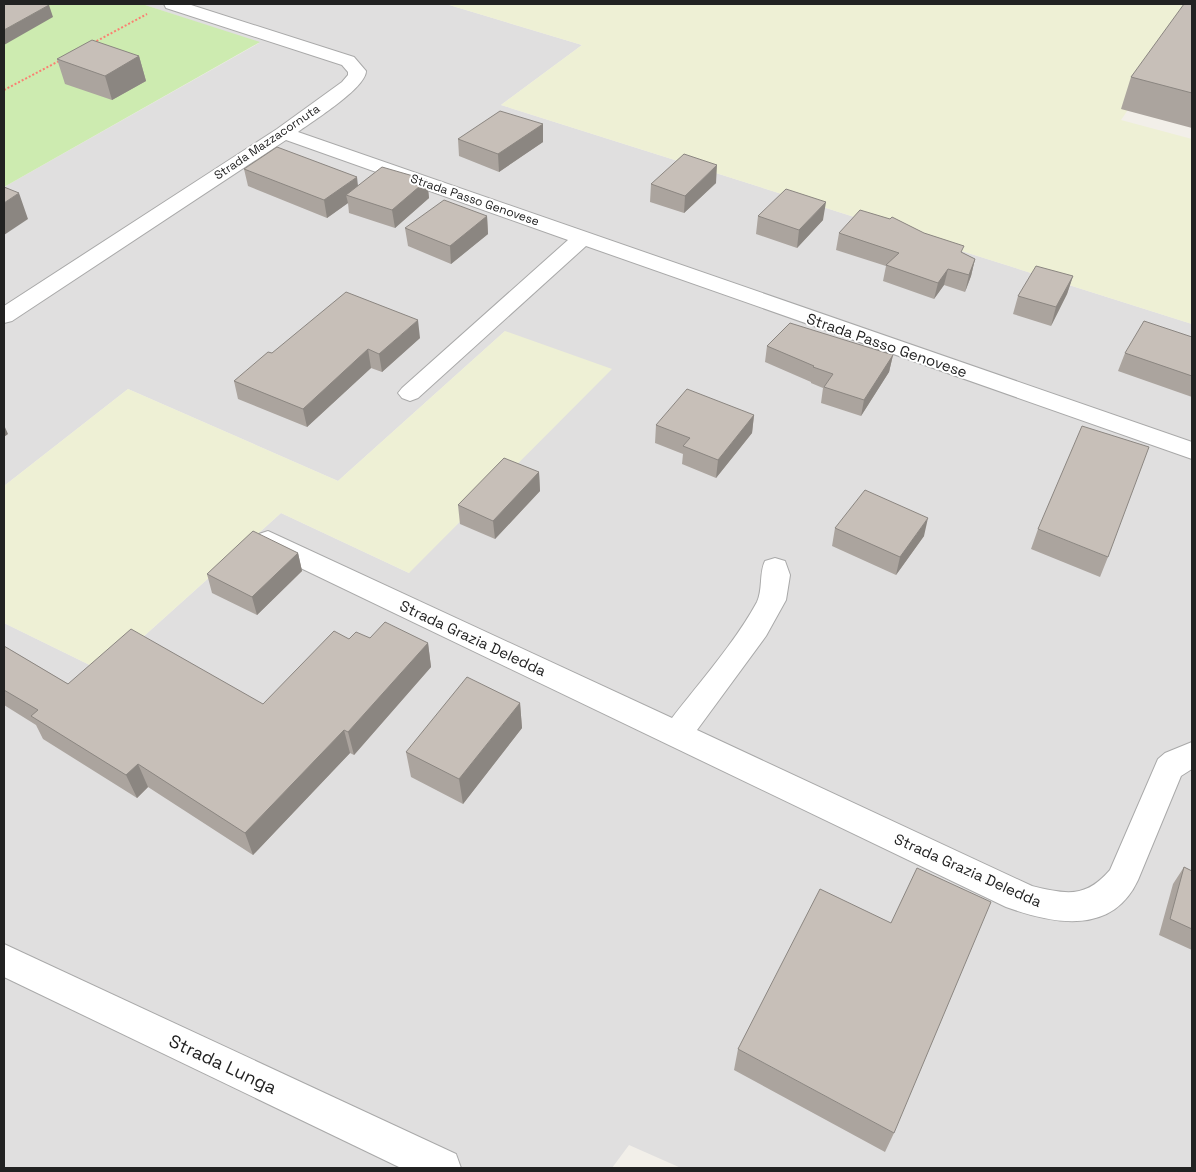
<svg xmlns="http://www.w3.org/2000/svg" width="1196" height="1172" viewBox="0 0 1196 1172" font-family="'Space Grotesk',sans-serif">
	<style>
		.residential { fill: #e0dfdf }
		.farmland { fill: #eef0d5 }
		.grass { fill: #cdebb0 }
		.lines { fill: none; stroke-linecap: round; stroke-linejoin: round }
		.minor-casing { stroke: #a9a9a9; stroke-width: 2 }
		.tertiary-casing { stroke: #a9a9a9; stroke-width: 2 }
		.path { stroke: #fa8072; stroke-width: 2; stroke-dasharray: 2 2; stroke-linecap: butt }
		.minor { fill: #fff; fill-rule: evenodd }
		.tertiary { fill: #fff; fill-rule: evenodd }
		.wall { fill: #aba49e }
		.shaded-wall { fill: #8b8681 }
		.building { fill: #c7bfb8; stroke: #8b8681 }
		.labels { text-anchor: middle; dominant-baseline: central; stroke-width: 4; stroke-linejoin: round; paint-order: stroke }
		.far-street-label { font-size: 12px; fill: #222; stroke: #fff }
		.street-label { font-size: 15px; fill: #222; stroke: #fff }
		.near-street-label { font-size: 18px; fill: #222; stroke: #fff }
	</style>
	<rect width="100%" height="100%" fill="#f2efe9"/>
	<!-- residential -->
	<path class="residential" d="M142 4H446L582 45 501 105 1192 324V1168H681L629 1145 612 1168H4V623L104 672 281 513 409 573 505 331 338 481 128 389 4 486V187L259 43Z"/>
	<!-- farmland -->
	<path class="farmland" d="M446 4H1192V16L1121 120 1192 139V324L501 105 582 45Z
		M505 331 612 369 409 573 281 513 104 672 4 623V486L128 389 338 481Z"/>
	<!-- grass -->
	<path class="grass" d="M4 4H142L260 42 4 187Z"/>
	<g class="lines">
		<!-- minor casing -->
		<g class="minor-casing">
			<path id="minor" d="M164 4H188L354 57 366 71C366 88 313 121 298 132L1192 442V459L586 246 418 398 410 401 402 398 398 393 402 388 568 240 286 140 12 321 4 323V306L277 129 342 82 348 75V72L342 65 166 8Z
				M268 531 672 718C699 683 736 641 757 602 763 589 759 573 765 561L775 558 785 561 790 575 786 600 766 636 697 730 1032 886C1066 894 1085 899 1110 870L1158 759 1165 753 1192 742V769L1181 776 1138 880C1112 936 1053 924 1006 907L259 548 255 541 259 534Z"/>
		</g>
		<!-- tertiary casing -->
		<g class="tertiary-casing">
			<path id="tertiary" d="M4 944 456 1154 461 1168H401L4 977Z"/>
		</g>
		<!-- path -->
		<path class="path" d="M93 43 147 14
			M4 90 61 60"/>
		<!-- minor -->
		<use href="#minor" class="minor"/>
		<!-- tertiary -->
		<use href="#tertiary" class="tertiary"/>
	</g>
	<!-- wall -->
	<path class="wall" d="M1192 4V128L1121 109 1131 77Z
		M139 56 146 81 112 100 65 84 57 59Z
		M543 124V142L499 172 459 156 458 139Z
		M244 169 358 186 427 180 429 198 395 228 349 213 348 203 327 218 248 186Z
		M716 183 684 213 650 202 651 184Z
		M487 216 488 234 451 264 408 246 405 228Z
		M758 216 823 220 797 248 756 234Z
		M839 233 963 253 975 259 971 276 965 292 944 285 934 299 883 281 886 266 836 250Z
		M1073 276 1067 294 1051 326 1013 314 1018 296Z
		M1192 337V397L1118 371 1125 353Z
		M420 338 382 372 371 368 307 427 238 399 234 381 272 353Z
		M767 346 893 355 889 372 861 416 821 403 823 388 811 383V382L765 362Z
		M754 415 752 433 716 478 682 464 683 454 655 443 656 425Z
		M539 472 540 491 495 539 460 524 458 505Z
		M835 528 924 536 896 575 832 546Z
		M1038 529 1108 557 1100 577 1031 549Z
		M298 553 302 571 257 615 212 593 207 574Z
		M370 638 428 643 431 667 354 755 350 753 253 855 148 787 137 798 43 739 36 725 4 705V646L68 684 263 704 349 639Z
		M520 703 522 728 463 804 411 777 406 752Z
		M1184 867 1192 871V950L1159 935 1173 884Z
		M738 1049 894 1133 885 1152 734 1070Z"/>
	<!-- shaded-wall -->
	<path class="shaded-wall" d="M49 5 53 17 4 45V30Z
		M139 56 146 81 112 100 105 76Z
		M543 124V142L499 172 498 154Z
		M717 165 716 183 684 213 685 196Z
		M357 177 359 195H346L348 203 327 218 324 200Z
		M427 180 429 198 395 228 392 210Z
		M19 193 28 219 4 235V203Z
		M826 202 823 220 797 248 799 230Z
		M487 216 488 234 451 264 450 246Z
		M975 259 971 276 965 292 969 275Z
		M948 269 944 285 934 299 938 283Z
		M1073 276 1067 294 1051 326 1056 307Z
		M418 320 420 338 382 372 379 354Z
		M368 349 371 368 307 427 303 409Z
		M893 355 889 372 861 416 864 400Z
		M754 415 752 433 716 478 718 460Z
		M4 425 8 434 4 437Z
		M539 472 540 491 495 539 493 521Z
		M928 518 924 536 896 575 900 557Z
		M298 553 302 571 257 615 252 597Z
		M428 643 431 667 354 755 348 732Z
		M520 703 522 728 463 804 459 779Z
		M344 730 350 753 253 855 245 833Z
		M138 764 148 787 137 798 126 775Z"/>
	<!-- building -->
	<path class="building" d="M4 4H47L49 5 4 30Z
		M1184 4H1192V93L1131 77Z
		M92 40 139 56 105 76 57 59Z
		M500 111 543 124 498 154 458 139Z
		M277 147 357 177 324 200 244 169Z
		M684 154 717 165 685 196 651 184Z
		M382 167 427 180 392 210 346 195Z
		M4 187 19 193 4 203Z
		M786 189 826 202 799 230 758 216Z
		M444 200 487 216 450 246 405 228Z
		M860 210 890 219 892 217 924 233 964 246 961 252 975 259 969 275 948 269 938 283 886 265 899 253 839 233Z
		M1036 266 1073 276 1056 307 1018 296Z
		M346 292 418 320 379 354 368 349 303 409 234 381 268 352 272 353Z
		M1144 321 1192 337V376L1125 353Z
		M790 323 893 355 864 400 824 387 833 374 813 367 814 366 767 346Z
		M687 389 754 415 718 460 683 446 690 438 656 425Z
		M1082 426 1149 447 1108 557 1038 529Z
		M504 458 539 472 493 521 458 505Z
		M865 490 928 518 900 557 835 528Z
		M253 531 298 553 252 597 207 574Z
		M385 622 428 643 348 732 344 730 245 833 138 764 126 775 31 716 38 710 4 690V646L68 684 131 629 263 704 334 631 349 639 356 632 370 638Z
		M467 677 520 703 459 779 406 752Z
		M1184 867 1192 871V929L1170 919Z
		M917 868 991 902 894 1133 738 1049 820 889 891 923Z"/>
	<g class="labels">
		<!-- far-street labels -->
		<g class="far-street-label">
			<text transform="translate(267 142) rotate(-34)">Strada Mazzacornuta</text>
			<text transform="translate(475 200) rotate(19)">Strada Passo Genovese</text>
		</g>
		<!-- street labels -->
		<g class="street-label">
			<text transform="translate(887 345) rotate(19)">Strada Passo Genovese</text>
			<text transform="translate(473 638) rotate(25)">Strada Grazia Deledda</text>
			<text transform="translate(968 870) rotate(24)">Strada Grazia Deledda</text>
		</g>
		<!-- near-street labels -->
		<g class="near-street-label">
			<text transform="translate(223 1064) rotate(25)">Strada Lunga</text>
		</g>
	</g>
	<!-- border -->
	<rect width="1196" height="1172" fill="none" stroke="#222222" stroke-width="10"/>
</svg>
